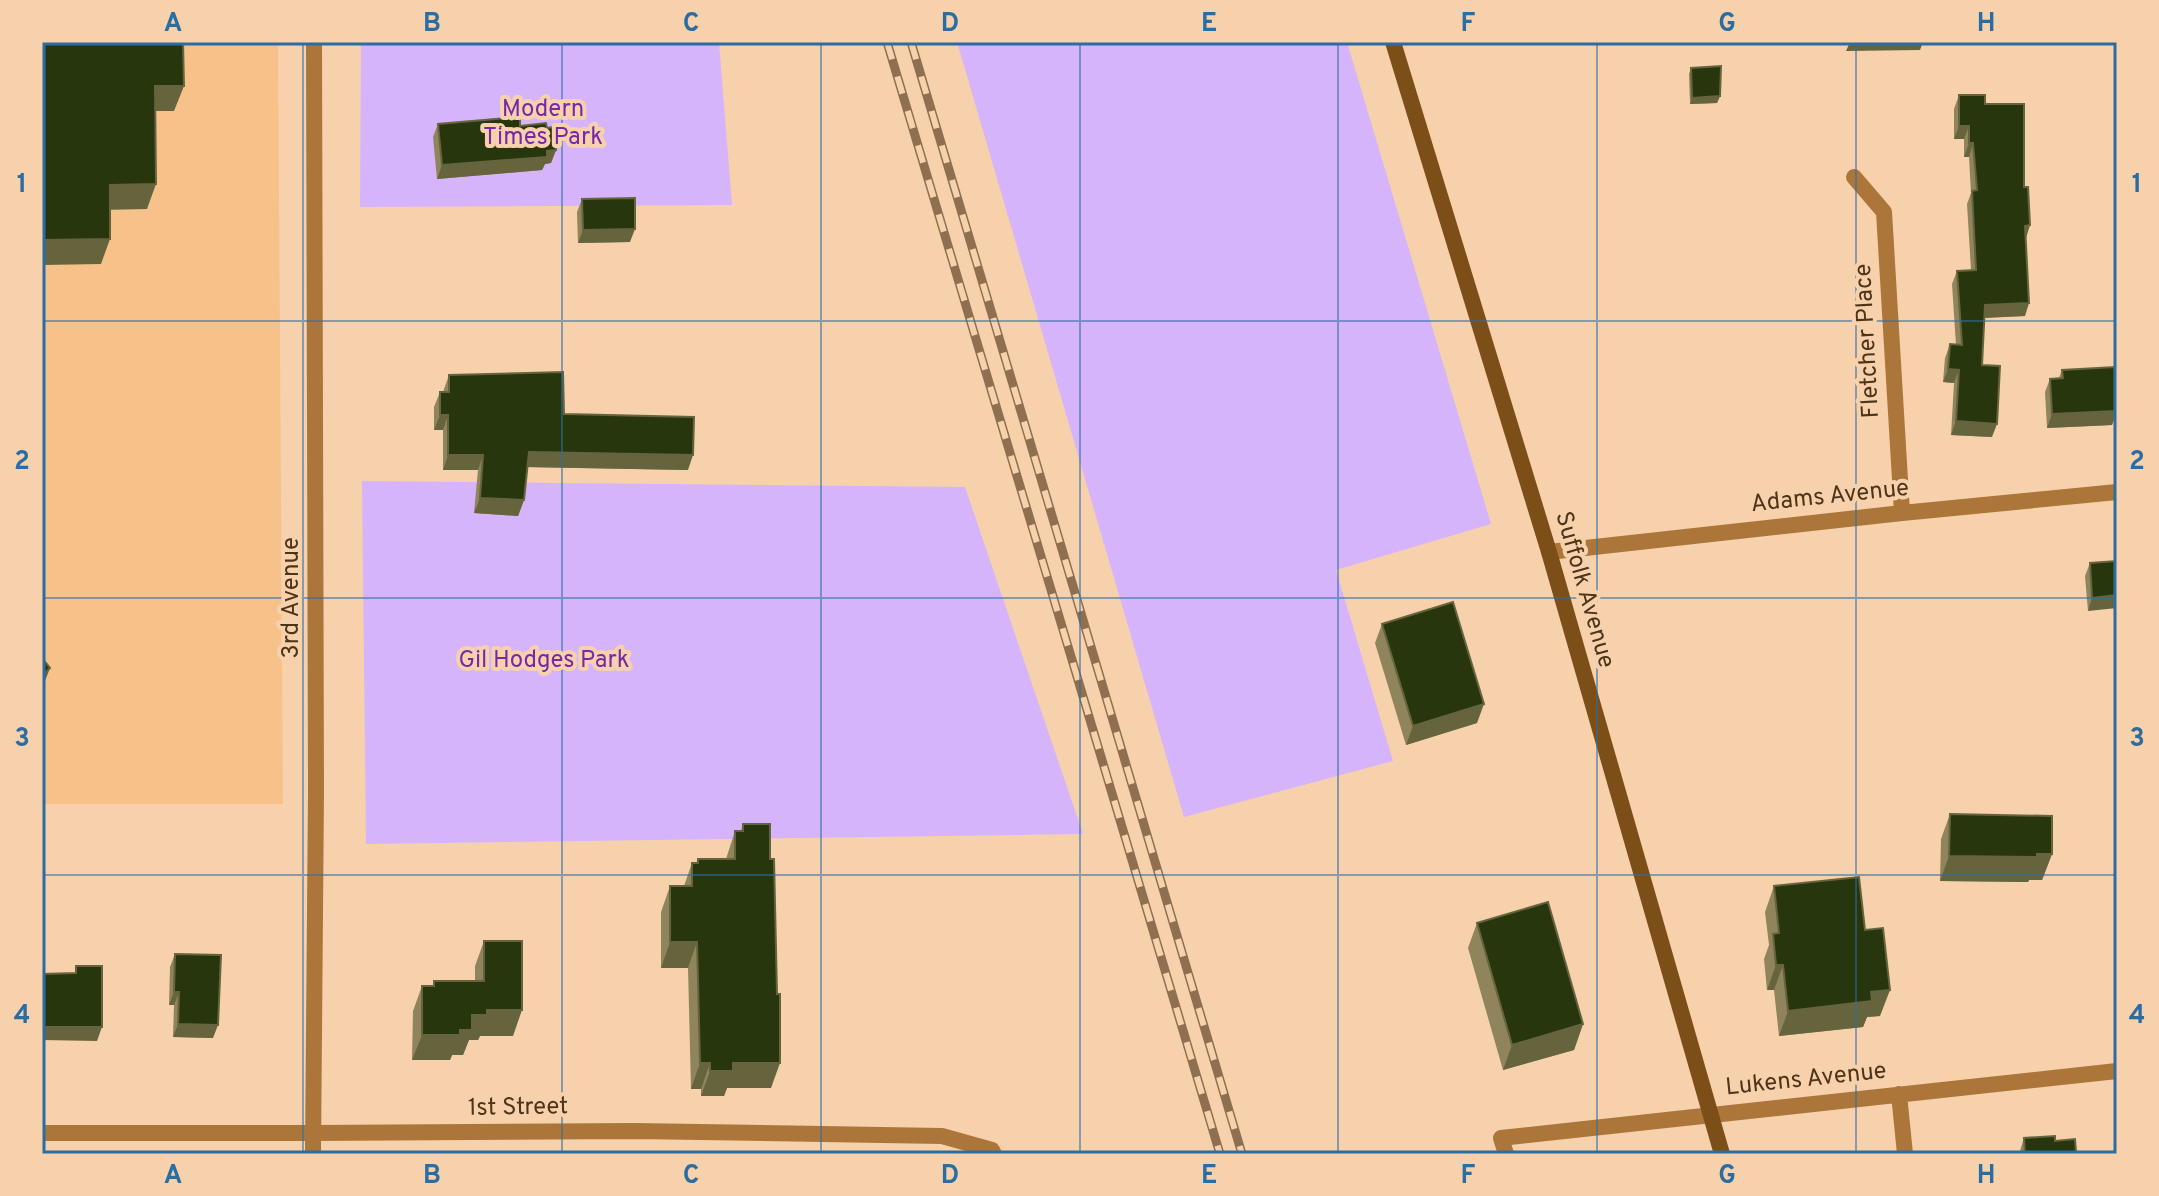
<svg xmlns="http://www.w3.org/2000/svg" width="2159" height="1196" viewBox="0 0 2159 1196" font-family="Overpass,sans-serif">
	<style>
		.built { fill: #f7c18a }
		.green { fill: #d6b4fb }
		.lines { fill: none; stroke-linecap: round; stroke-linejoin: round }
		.minor { stroke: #ac763b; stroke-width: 16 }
		.tertiary { stroke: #ac763b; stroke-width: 16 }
		.secondary { stroke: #7d4f18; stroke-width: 16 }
		.rail-casing { stroke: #8e7051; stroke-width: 9 }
		.rail { stroke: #f7d1ac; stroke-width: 6; stroke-dasharray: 18; stroke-linecap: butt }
		.wall { fill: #90845d }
		.shaded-wall { fill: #66643d }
		.building { fill: #28360e; stroke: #66643d; stroke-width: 2 }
		.grid { fill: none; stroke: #2b6da3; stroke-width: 2; stroke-opacity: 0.55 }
		.labels { text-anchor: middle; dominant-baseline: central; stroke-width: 8; stroke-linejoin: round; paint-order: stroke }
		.park-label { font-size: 24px; fill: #7429aa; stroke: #f7d1ac }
		.street-label { font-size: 24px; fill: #4e351a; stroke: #f7d1ac }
		.neatline { fill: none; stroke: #2b6da3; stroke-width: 3 }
		.grid-label { font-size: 26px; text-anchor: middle; font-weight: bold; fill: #2b6da3 }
	</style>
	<rect width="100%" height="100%" fill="#f7d1ac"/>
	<!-- built -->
	<path class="built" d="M42 42H278L283 804H42Z"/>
	<!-- green -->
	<path class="green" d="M361 42H719L732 205 360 207Z
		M957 42H1347L1491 524 1336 570 1393 761 1184 817Z
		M362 481 965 487 1083 834 366 844Z"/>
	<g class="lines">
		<!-- minor -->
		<path class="minor" d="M1854 177 1884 212 1902 513
			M1549 552 1902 513 2117 492
			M1899 1094 1905 1154
			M42 1133H313
			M1506 1154 1501 1138 2117 1071"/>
		<!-- tertiary -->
		<path class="tertiary" d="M313 1133 635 1131 942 1136 992 1150 994 1154
			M313 1154 316 791 314 42"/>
		<!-- secondary -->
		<path class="secondary" d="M1393 42 1549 552 1722 1154"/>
		<!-- rail casing -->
		<g class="rail-casing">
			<path id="rail" d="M887 42 1220 1154
				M911 42 1242 1154"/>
		</g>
		<!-- rail -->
		<use href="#rail" class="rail"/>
	</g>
	<!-- wall -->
	<path class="wall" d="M1691 68 1720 96 1717 103 1690 104 1689 74Z
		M1959 95 1985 104 2024 187 2026 238 2025 316 1984 318 1982 365 1992 437 1951 435 1954 383 1943 382 1945 358 1950 344 1956 345 1952 284 1957 271 1971 270 1967 204 1971 193 1969 157H1964V139H1954V109Z
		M438 124 520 126 547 128 556 150 551 163 545 164 542 170 437 179 433 137Z
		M582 199 630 242 578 243 577 212Z
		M2062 370 2117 411 2112 425 2047 428 2045 392 2050 379 2059 378Z
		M449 375 564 414 688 470 527 467 524 500 518 516 474 513 478 470H443V430H434V407L440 392H443Z
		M2117 561 2088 611 2085 576 2090 563Z
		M1382 624 1477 723 1406 745 1375 643Z
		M1950 814 2052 854 2042 880H2029L2028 882 1940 881 1941 839Z
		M743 824 771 1088H727L724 1096H701V1089H691L688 968H661V912L670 886H684L692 863H696L698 859H726L735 831H741Z
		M1774 886 1880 1016 1867 1017 1863 1027 1779 1036 1774 990H1767L1764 959 1769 945 1765 912Z
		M1477 923 1583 1024 1574 1050 1503 1070 1468 948Z
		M484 941 513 1036H480L478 1040H469L463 1055H452L450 1060H412L413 1011 422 986H433L434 981H475V966Z
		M175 954 213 1038 173 1037 174 1005H169L170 967Z
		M2024 1138 2055 1141 2076 1152 2019 1154Z"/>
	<!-- shaded-wall -->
	<path class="shaded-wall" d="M1850 42H1923L1920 50 1846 51Z
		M155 86H184L174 111H146Z
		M1720 96 1717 103 1690 104 1692 98Z
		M1959 126H1969L1964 139H1954Z
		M1969 143H1973L1969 157H1964Z
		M556 150 551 163 545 164 542 170 437 179 442 165Z
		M156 184 147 209 101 210 110 185Z
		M2030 225 2026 238 2025 226Z
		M635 229 630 242 578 243 583 230Z
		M110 239 101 264 42 265V240Z
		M2029 303 2025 316 1980 318 1985 305Z
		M1948 369 1959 370 1954 383 1943 382Z
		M2117 411 2112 425 2047 428 2052 414Z
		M440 415H448L443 430H434Z
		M1956 421 1997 424 1992 437 1951 435Z
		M529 452 693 455 688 470 524 467Z
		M448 455H483L478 470H443Z
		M480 498 524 500 518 516 474 513Z
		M2117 595V608L2088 611 2092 598Z
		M50 668 45 681 42 685V676Z
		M1484 704 1477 723 1406 745 1413 726Z
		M2052 854 2042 880H2029L2028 882 1940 881 1949 856Z
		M670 942H697L688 968H661Z
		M1776 965H1783L1774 990H1767Z
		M1890 990 1880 1016 1867 1017 1863 1027 1779 1036 1788 1011 1871 992Z
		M174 992H179L174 1005H169Z
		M487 1010H522L513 1036H480L478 1040H469L463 1055H452L450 1060H412L422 1035 460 1030 472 1015Z
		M178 1024 218 1025 213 1038 173 1037Z
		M1583 1024 1574 1050 1503 1070 1512 1045Z
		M42 1027H102L97 1041 42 1040Z
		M700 1063H710L701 1089H691Z
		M733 1063H780L771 1088H727L724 1096H701L710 1071Z"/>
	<!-- building -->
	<path class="building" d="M42 42H183L184 86H155L156 184 110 185V239L42 240Z
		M1721 66 1720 96 1692 98 1691 68Z
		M1959 95H1985V104H2024V187H2028L2030 225 2025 226 2029 303 1985 305 1982 365 2000 366 1997 424 1956 421 1959 370 1948 369 1950 344 1962 345 1957 271 1976 270 1972 191 1977 190 1973 143H1969V126H1959Z
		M520 117V126L546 123 547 128 554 127 556 150 547 151V157L442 165 438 124Z
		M635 198V229L583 230 582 199Z
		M2115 367 2117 411 2052 414 2050 379 2063 378 2062 370Z
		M563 372 564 414 694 417 693 455 529 452 524 500 480 498 483 455H448V415H440V392H449V375Z
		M2117 561V595L2092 598 2090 563Z
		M1453 602 1484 704 1413 726 1382 624Z
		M42 658 50 668 42 676Z
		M1950 814 2052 816V854H2037V857L1949 856Z
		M743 824H770V859H774L777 994H780V1063H733V1071H710V1063H700L697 942H670V886H692V863H698V859H735V831H743Z
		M1859 877 1865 930 1883 928 1890 990 1871 992 1872 1001 1788 1011 1783 965H1776L1773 934 1779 933 1774 886Z
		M1548 902 1583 1024 1512 1045 1477 923Z
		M484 941H522V1010H487V1015H472V1030H460V1035H422V986H434V981H484Z
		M175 954 221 955 218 1025 178 1024 179 992H174Z
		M76 966H102V1027H42V974L76 973Z
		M2055 1136V1141L2075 1139 2076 1152H2088V1154H2021H2025L2024 1138Z"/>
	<!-- grid -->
	<path class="grid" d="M303 42V1154M562 42V1154M821 42V1154M1080 42V1154M1338 42V1154M1597 42V1154M1856 42V1154M42 321H2117M42 598H2117M42 875H2117"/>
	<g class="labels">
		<!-- park labels -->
		<g class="park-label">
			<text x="543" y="110">Modern<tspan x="543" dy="28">Times Park</tspan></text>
			<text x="544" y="661">Gil Hodges Park</text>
		</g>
		<!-- street labels -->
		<g class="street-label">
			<text transform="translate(1868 341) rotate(-93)">Fletcher Place</text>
			<text transform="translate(1830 497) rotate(-6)">Adams Avenue</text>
			<text transform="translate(1584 590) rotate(74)">Suffolk Avenue</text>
			<text transform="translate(292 598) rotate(-90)">3rd Avenue</text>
			<text transform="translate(1806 1080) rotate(-6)">Lukens Avenue</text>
			<text transform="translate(518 1108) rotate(-1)">1st Street</text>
		</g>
	</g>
	<!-- border -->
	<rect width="2159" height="1196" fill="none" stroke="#f7d1ac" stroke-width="88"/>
	<rect x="44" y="44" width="2071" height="1108" class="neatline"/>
	<g class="grid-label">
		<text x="173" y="31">A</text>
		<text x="432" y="31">B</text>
		<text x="691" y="31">C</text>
		<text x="950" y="31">D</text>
		<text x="1209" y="31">E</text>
		<text x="1468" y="31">F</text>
		<text x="1727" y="31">G</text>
		<text x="1986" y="31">H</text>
		<text x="22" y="192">1</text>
		<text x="2137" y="192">1</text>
		<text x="22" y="469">2</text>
		<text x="2137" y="469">2</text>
		<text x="22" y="746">3</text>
		<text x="2137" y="746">3</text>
		<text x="22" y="1023">4</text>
		<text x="2137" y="1023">4</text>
		<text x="173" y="1183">A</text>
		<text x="432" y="1183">B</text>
		<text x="691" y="1183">C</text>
		<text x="950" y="1183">D</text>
		<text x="1209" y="1183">E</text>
		<text x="1468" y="1183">F</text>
		<text x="1727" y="1183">G</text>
		<text x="1986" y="1183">H</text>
	</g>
</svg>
